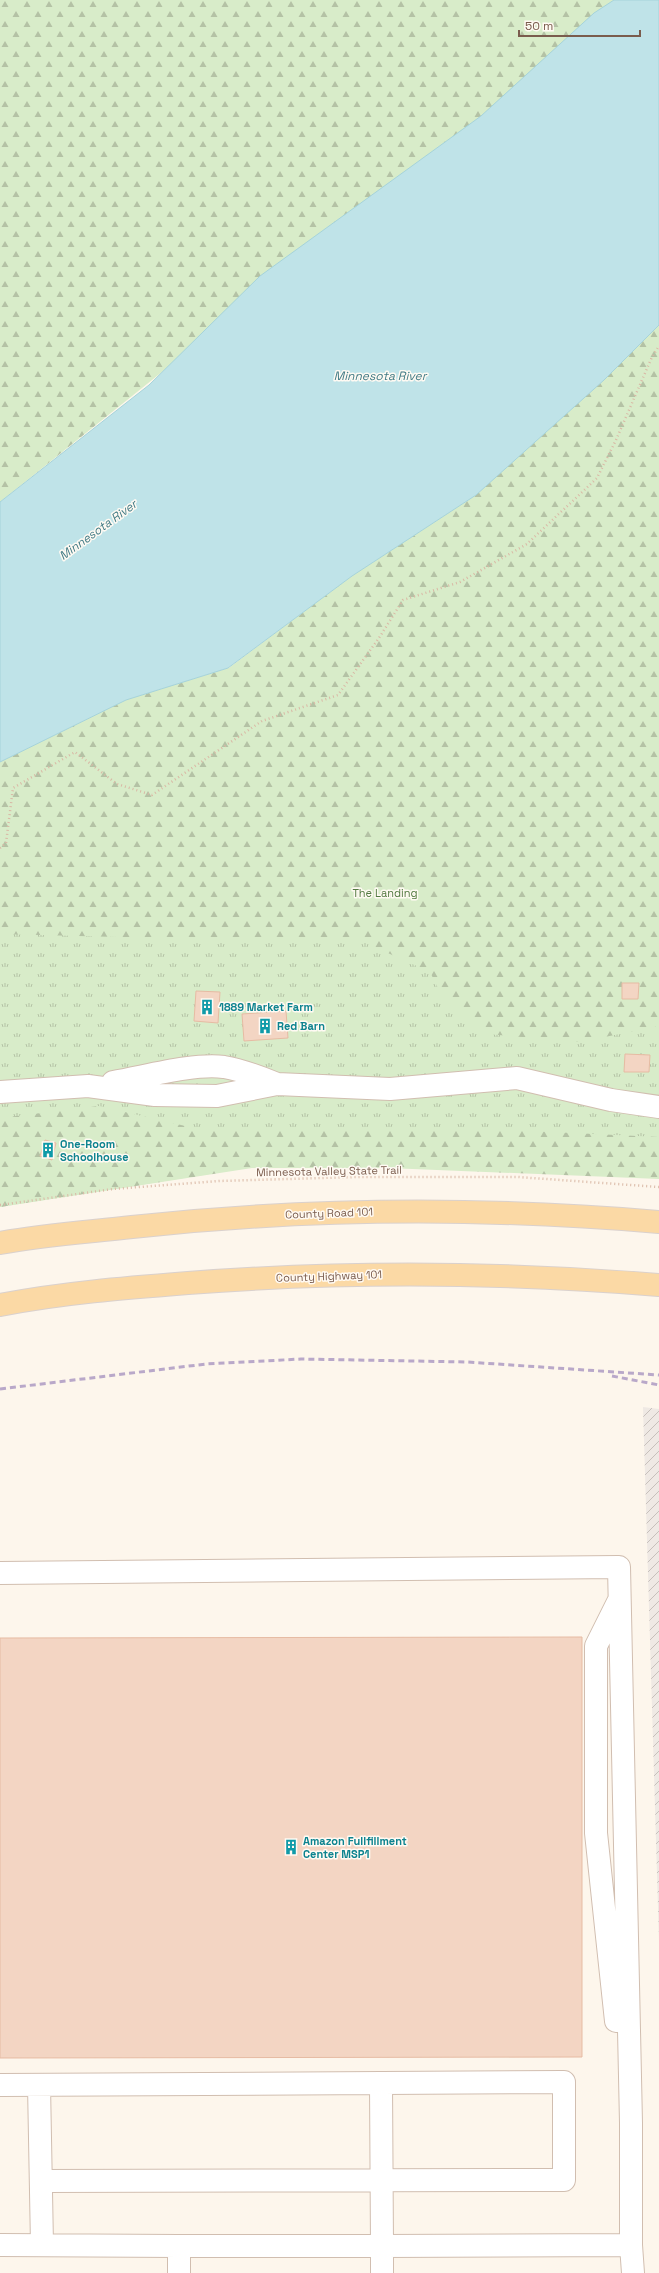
<svg xmlns="http://www.w3.org/2000/svg" width="659" height="2273" viewBox="0 0 659 2273" font-family="'Space Grotesk',sans-serif">
	<style>
		.industrial { fill: url(#industrial-furrows) }
		.grass { fill: url(#grass-tufts) }
		.forest { fill: url(#forest-firs) }
		.water { fill: #bfe3e8; stroke: #a5d3da }
		.building { fill: #f3d5c3; stroke: #e6bba3 }
		.lines { fill: none; stroke-linecap: round; stroke-linejoin: round }
		.minor-casing { stroke: #d1beb0; stroke-width: 24 }
		.major-casing { stroke: #dad1cd; stroke-width: 24 }
		.path { stroke: #d9b8a5; stroke-width: 2.5; stroke-dasharray: 1 3; stroke-linecap: butt }
		.minor { stroke: #fff; stroke-width: 22 }
		.major { stroke: #fbd9a5; stroke-width: 22 }
		.rail { stroke: #b9a8c9; stroke-width: 3; stroke-dasharray: 6 4; stroke-linecap: butt }
		.labels { text-anchor: middle; dominant-baseline: central; stroke-width: 3; stroke-linejoin: round; paint-order: stroke }
		.park-label { font-size: 11px; fill: #537a41; stroke: #fffaf3 }
		.culture-label { font-size: 11px; font-weight: bold; fill: #0d838f; stroke: #fffaf3; text-anchor: start }
		.street-label { font-size: 11px; fill: #7a5c4d; stroke: #fffaf3 }
		.water-label { font-size: 12px; font-style: italic; fill: #437c86; stroke: #fffaf3 }
	</style>
	<defs>
		<pattern id="industrial-furrows" width="10" height="10" patternUnits="userSpaceOnUse"><rect width="10" height="10" fill="#efe9e4"/><path d="M-1 1l2-2M0 10L10 0M9 11l2-2" fill="none" stroke="#c7c0bb"/></pattern>
		<pattern id="grass-tufts" width="24" height="20" patternUnits="userSpaceOnUse"><rect width="24" height="20" fill="#d8ecc9"/><path d="M3 7l-1-3M5 7V3M7 7l1-3M15 17l-1-3M17 17v-4M19 17l1-3" fill="none" stroke="#b4c2a5"/></pattern>
		<pattern id="forest-firs" width="22" height="20" patternUnits="userSpaceOnUse"><rect width="22" height="20" fill="#d8ecc9"/><path d="M5 1l3.5 6h-7zM16 11l3.5 6h-7z" fill="#b4c2a5"/></pattern>
	</defs>
	<rect width="100%" height="100%" fill="#fdf6ec"/>
	<!-- industrial -->
	<path class="industrial" d="M643 1407 659 1409V1941Z"/>
	<!-- grass -->
	<path class="grass" d="M659 325V1173L624 1168H247L0 1207V762L126 700 229 668 352 576 476 495 604 380Z"/>
	<!-- forest -->
	<path class="forest" d="M0 0H614L481 116 0 502Z
		M659 325V1026L580 1042 488 1034 442 996 430 972 359 940 279 941 0 934V762L126 700 229 668 352 576 476 495 604 380Z
		M99 1106 194 1128 485 1129 659 1137V1179L388 1168H252L0 1207V1118Z"/>
	<!-- water -->
	<path class="water" d="M614 0H659V325L604 380 476 495 352 576 228 668 126 700 0 762V502L149 385 260 276 481 116 594 13Z"/>
	<!-- building -->
	<path class="building" d="M622 983H639L638 999H622Z
		M196 991 220 992 218 1023 194 1021Z
		M286 1011 288 1038 244 1041 242 1014Z
		M625 1054 650 1055 649 1072H624Z
		M45 1140 56 1143 52 1160 40 1156Z
		M582 1637V2057L0 2058V1638Z"/>
	<g class="lines">
		<!-- minor casing -->
		<g class="minor-casing">
			<path id="minor" d="M113 1082C144 1077 193 1063 224 1067 242 1070 260 1077 277 1084
				M0 1092 88 1086 155 1095 217 1096 277 1084 390 1089 517 1078 611 1100 659 1107
				M0 1573 619 1567 631 2123V2245
				M616 2021 596 1833V1646L618 1602
				M381 2084 382 2246 631 2245 633 2273
				M0 2085 564 2082V2180L41 2181
				M39 2085 42 2245
				M0 2245 179 2246V2273
				M179 2246H382V2273"/>
		</g>
		<!-- major casing -->
		<g class="major-casing">
			<path id="major" d="M0 1243C43 1235 88 1232 132 1227 307 1208 484 1207 659 1222
				M0 1305C62 1293 125 1288 188 1283 345 1271 502 1272 659 1285"/>
		</g>
		<!-- path -->
		<path class="path" d="M0 848 6 843 13 788 75 752 117 784 152 795 262 721 338 695 379 638 403 600 460 582 527 544 597 478 616 440 652 357 659 346
			M0 1205 113 1189 219 1181 356 1177H518L659 1187"/>
		<!-- minor -->
		<use href="#minor" class="minor"/>
		<!-- major -->
		<use href="#major" class="major"/>
		<!-- rail -->
		<path class="rail" d="M612 1376 659 1385
			M0 1389 206 1364 301 1359 467 1362 659 1375"/>
	</g>
	<!-- icons -->
	<defs>
		<g id="building-bare" transform="scale(1.2)"><path d="M-4-6H4V6H1V3H-1V6H-4ZM-2.5-4.3h1.7v1.8h-1.7ZM.8-4.3h1.7v1.8H.8ZM-2.5-1h1.7V.8h-1.7ZM.8-1h1.7V.8H.8Z" fill="#0f9aa8" stroke="#fffaf3" stroke-width="2.5" paint-order="stroke"/></g>
	</defs>
	<g fill-rule="evenodd">
		<use href="#building-bare" x="207" y="1007"/>
		<use href="#building-bare" x="265" y="1026"/>
		<use href="#building-bare" x="48" y="1150"/>
		<use href="#building-bare" x="291" y="1847"/>
	</g>
	<g class="labels">
		<!-- park labels -->
		<g class="park-label">
			<text x="385" y="893">The Landing</text>
		</g>
		<!-- culture labels -->
		<g class="culture-label">
			<text x="219" y="1007">1889 Market Farm</text>
			<text x="277" y="1026">Red Barn</text>
			<text x="60" y="1144">One-Room<tspan x="60" dy="13">Schoolhouse</tspan></text>
			<text x="303" y="1841">Amazon Fullfillment<tspan x="303" dy="13">Center MSP1</tspan></text>
		</g>
		<!-- street labels -->
		<g class="street-label">
			<text transform="translate(329 1171) rotate(-1)">Minnesota Valley State Trail</text>
			<text transform="translate(329 1213) rotate(-2)">County Road 101</text>
			<text transform="translate(329 1276) rotate(-2)">County Highway 101</text>
		</g>
		<!-- water labels -->
		<g class="water-label">
			<text x="380" y="376">Minnesota River</text>
			<text transform="translate(98 530) rotate(-36)">Minnesota River</text>
		</g>
	</g>
	<!-- scale -->
	<path d="M519 30v6h121v-6" fill="none" stroke="#7a5c4d" stroke-width="2"/>
	<text x="525" y="30" font-size="12" fill="#7a5c4d" stroke="#fffaf3" stroke-width="3" paint-order="stroke">50 m</text>
</svg>
